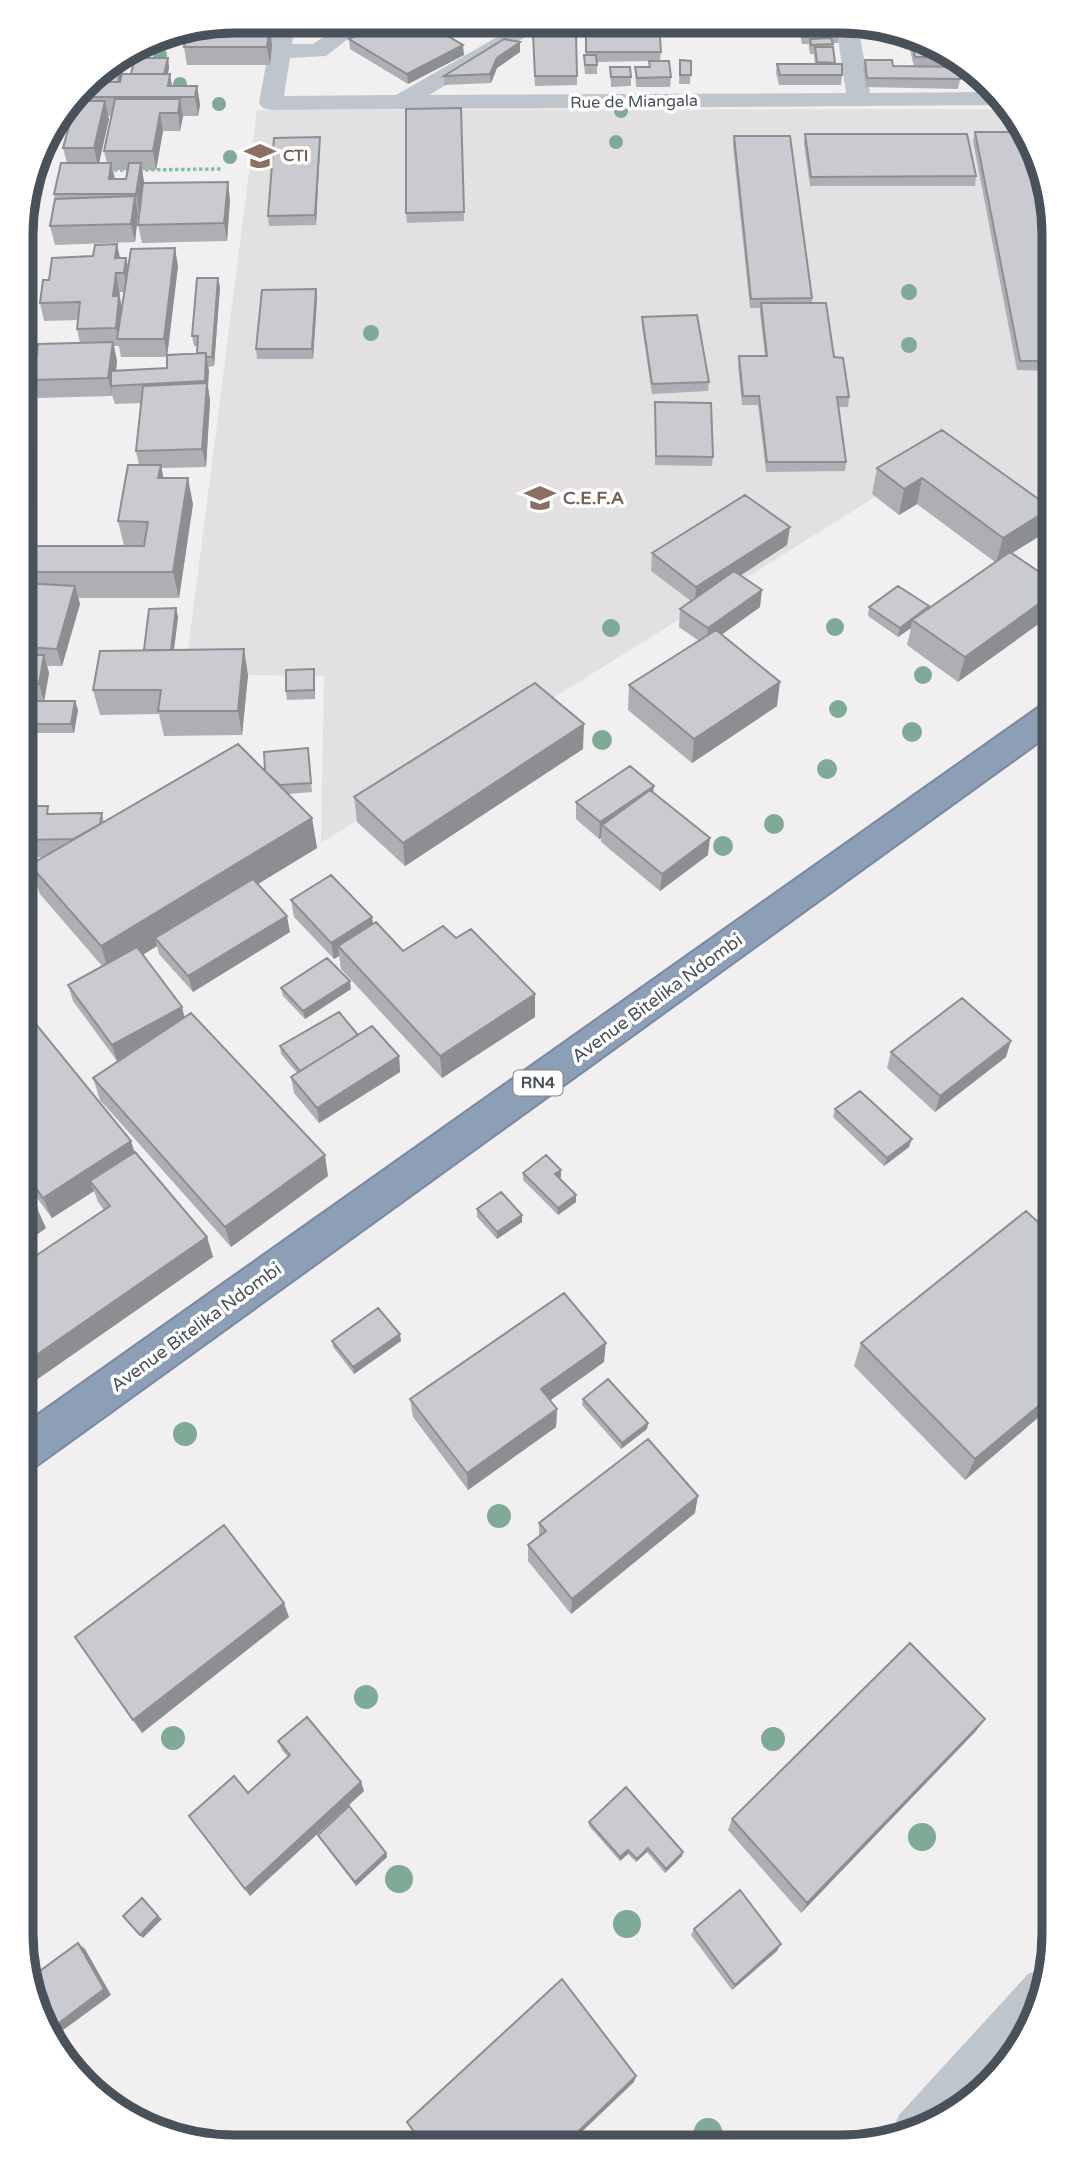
<svg xmlns="http://www.w3.org/2000/svg" width="1075" height="2168" viewBox="0 0 1075 2168" font-family="'Varela Round',sans-serif">
	<style>
		.education { fill: #e2e0e0 }
		.lines { fill: none; stroke-linecap: round; stroke-linejoin: round }
		.highway-casing { stroke: #788aa3; stroke-width: 4 }
		.path { stroke: #7fc3a5; stroke-width: 3.5; stroke-dasharray: 3.5 2.5; stroke-linecap: butt }
		.street { fill: #bfc5cc; fill-rule: evenodd }
		.primary { fill: #b2bdca; fill-rule: evenodd }
		.highway { fill: #8d9fb7; fill-rule: evenodd }
		.tree { fill: #7faa97 }
		.wall { fill: #adafb4; fill-rule: evenodd }
		.shaded-wall { fill: #8d8e92 }
		.building { fill: #c9cbd1; stroke: #8d8e92; stroke-width: 2 }
		.labels { text-anchor: middle; dominant-baseline: central; stroke-width: 7; stroke-linejoin: round; paint-order: stroke }
		.far-street-label { font-size: 16px; fill: #49515a; stroke: #fff }
		.far-education-label { font-size: 16px; font-weight: bold; fill: #785e54; stroke: #fff; text-anchor: start }
		.shield { fill: #fff; stroke: #80858c; stroke-width: 2 }
		.shield-label { font-size: 16px; font-weight: bold; fill: #49515a }
		.education-label { font-size: 18px; font-weight: bold; fill: #785e54; stroke: #fff; text-anchor: start }
		.street-label { font-size: 18px; fill: #49515a; stroke: #fff }
		.rim { fill: none; stroke: #49515a; stroke-width: 9 }
	</style>
	<rect width="100%" height="100%" fill="#f1efef"/>
	<!-- education -->
	<path class="education" d="M1005 109 1043 167 1054 235V537L936 459 321 843 324 676 185 674 257 110Z"/>
	<g class="lines">
		<!-- highway casing -->
		<g class="highway-casing">
			<path id="highway" d="M1054 702V731L36 1466 21 1472 22 1426 1042 705Z"/>
		</g>
		<!-- path -->
		<path class="path" d="M108 170H131
			M139 170 222 169"/>
		<!-- street -->
		<path class="street" d="M274 21H296L292 44H313L345 22H370L326 56 290 58 284 96 396 95 522 23H549L429 95 846 93 836 25H858L870 93 993 92 1002 105 271 110 263 108 259 103Z
			M1044 1967 1048 1969C1045 1984 1043 2002 1037 2016 1012 2071 956 2128 895 2138L892 2132 899 2115 1028 1974Z"/>
		<!-- primary -->
		<path class="primary" d="M36 164 43 165 47 171 37 222 33 228 23 230V207Z"/>
		<!-- highway -->
		<use href="#highway" class="highway"/>
	</g>
	<!-- trees -->
	<g class="tree">
		<circle cx="160" cy="55" r="7"/>
		<circle cx="180" cy="84" r="7"/>
		<circle cx="219" cy="104" r="7"/>
		<circle cx="621" cy="111" r="7"/>
		<circle cx="616" cy="142" r="7"/>
		<circle cx="230" cy="157" r="7"/>
		<circle cx="909" cy="292" r="8"/>
		<circle cx="371" cy="333" r="8"/>
		<circle cx="909" cy="345" r="8"/>
		<circle cx="835" cy="627" r="9"/>
		<circle cx="611" cy="628" r="9"/>
		<circle cx="923" cy="675" r="9"/>
		<circle cx="838" cy="709" r="9"/>
		<circle cx="912" cy="732" r="10"/>
		<circle cx="602" cy="740" r="10"/>
		<circle cx="827" cy="769" r="10"/>
		<circle cx="774" cy="824" r="10"/>
		<circle cx="723" cy="846" r="10"/>
		<circle cx="185" cy="1434" r="12"/>
		<circle cx="499" cy="1516" r="12"/>
		<circle cx="366" cy="1697" r="12"/>
		<circle cx="173" cy="1738" r="12"/>
		<circle cx="773" cy="1739" r="12"/>
		<circle cx="922" cy="1837" r="14"/>
		<circle cx="399" cy="1879" r="14"/>
		<circle cx="627" cy="1924" r="14"/>
		<circle cx="708" cy="2132" r="14"/>
	</g>
	<!-- wall -->
	<path class="wall" d="M235 21H269L272 45 270 65H187L184 47 186 39H150L153 37Z
		M550 23H569V33L577 76V85L535 86 533 44 551 34Z
		M585 23 661 52 660 61 671 77 670 87H636L635 67H649V61L597 62V74H585L584 64V55H586Z
		M801 25 839 34 838 43H833V47L834 64 842 75 841 85H779L776 73 777 64H815L814 54H810L809 48V44H802L800 34Z
		M349 39 464 55 408 84 350 49Z
		M910 39 954 61 953 66 922 67 960 79 958 89 866 87 863 69 865 60 893 66 914 67 909 45Z
		M520 42V52L497 68 491 83 444 85V76Z
		M168 58 169 68 168 74 172 86H197L200 105 198 116H182L180 131H163L156 170H142L144 183 230 200 227 241 142 243 138 225 139 212H138L135 242 55 245 50 226 55 199 54 194 67 163 63 148 74 106 73 101 94 74 123 69 122 74H131ZM108 116H112L104 151 107 163H99L109 119ZM113 170H128L126 179H115Z
		M680 60 691 61 690 84H679Z
		M610 67 631 77V86L611 87Z
		M461 108 464 221 407 223 406 213Z
		M975 132 1054 235V371L1017 370 973 141Z
		M805 134 976 176 975 186H810L804 144Z
		M734 136 812 298V303L849 397 848 407H838L846 462 845 471 766 472 758 405H742L738 366 739 356H765L760 313V308H750L733 146Z
		M320 147 316 225 269 226 268 216Z
		M120 258H126L128 267 178 266 167 357H121L119 346H114L117 361 116 371 167 368 197 353 198 346H194L192 336 220 287 214 366 208 367V387L210 401 206 467 161 468 163 478 193 504 179 598H78L80 604 62 666H47L49 673 44 701H75L78 710 74 733H22V546H124L118 521 139 465 136 451 141 403 115 404 112 395V396L38 398 33 380 80 343 77 329 78 320 44 321 40 303 49 280ZM120 292H124L122 309 119 297Z
		M316 289 317 299 313 359H257L256 349Z
		M642 317 709 382 708 391 652 394 642 326Z
		M655 402 713 457 712 466 655 465Z
		M942 430 1043 534 1012 553 958 682 907 645 911 628 898 637 868 616 869 607 928 609 995 562 917 504 899 515 872 494 877 468Z
		M787 545 741 575 760 607 721 635 777 706 692 763 628 710 629 685 699 641 679 627 680 609 691 601 651 571 652 553Z
		M176 608 178 617 174 650 248 675 242 735 164 736 159 714 100 715 93 690 144 650Z
		M315 678V699L287 700 286 691Z
		M583 749 405 866 357 822 354 797Z
		M309 757 312 792 288 794 312 818 317 848 257 884 290 932 193 992 159 954 157 946 142 955 182 1007 184 1017 328 1176 231 1247 100 1100 93 1078 124 1057 117 1061 73 1001 68 985 102 966 40 894 30 865 44 857H22V806L50 814 102 813 104 822Z
		M653 793 708 855 660 891 601 842V838L599 839 576 819V802Z
		M291 900 372 917 373 924 403 951 535 1017 442 1078 341 969 339 956 334 959 294 917Z
		M281 988 351 989 305 1019 283 996Z
		M22 1007 135 1152 207 1237 213 1257 104 1210 98 1202 94 1191 52 1218 22 1178Z
		M358 1035 399 1056 400 1072 319 1123 294 1093 291 1077 297 1073 281 1054 280 1046Z
		M891 1052 1006 1057 935 1112 887 1068Z
		M835 1109 909 1147 884 1166 833 1117Z
		M523 1173 561 1177 559 1178 576 1195V1202L558 1215 523 1180Z
		M477 1209 522 1215V1222L497 1239 477 1217Z
		M332 1341H401L354 1374 333 1347Z
		M861 1343 1054 1404 965 1480 854 1366Z
		M604 1362 550 1400 557 1409 556 1427 468 1490 413 1417 410 1399Z
		M583 1399 648 1423 647 1429 621 1449 582 1405Z
		M695 1513 571 1614 528 1561V1545L539 1537V1523Z
		M985 1719 975 1732 801 1913 728 1830 732 1819Z
		M278 1741 361 1782 364 1791 250 1896 189 1816 248 1793 288 1757 282 1750Z
		M589 1822 682 1856 665 1873 647 1852 636 1862 628 1854 620 1861 589 1826Z
		M318 1835 386 1853 387 1857 356 1886 320 1839Z
		M694 1929 777 1951 732 1990 691 1935Z"/>
	<!-- shaded-wall -->
	<path class="shaded-wall" d="M269 21 272 45 270 65 267 47 268 29Z
		M520 42V52L497 68 491 83 490 74 497 58Z
		M463 45 464 55 408 84 407 74Z
		M168 58 169 68 164 89 163 79Z
		M121 59 123 69 119 94 117 84Z
		M170 74 173 92 168 86Z
		M197 86 200 105 198 116 195 97Z
		M180 99 183 117 180 131 178 113Z
		M105 101 109 119 98 167 94 148Z
		M160 113 163 131 156 170 153 151Z
		M320 137V147L316 225 315 215Z
		M111 163 115 181 109 179Z
		M141 163 144 182 139 212 136 194Z
		M228 182 230 200 227 241 224 223Z
		M135 196 138 215 135 242 131 224Z
		M117 244 121 262 115 258Z
		M175 248 178 266 167 357 164 339Z
		M126 258 130 276 128 292 124 273Z
		M116 273 123 315 118 339 116 328 113 296Z
		M218 278 220 287 214 366 212 357Z
		M316 289 317 299 313 359 312 349Z
		M113 342 117 361 114 386H111L112 396 108 378Z
		M206 353 209 371 208 387 210 401 206 467 202 449 207 393 205 381Z
		M161 465 166 491 158 478Z
		M188 478 193 504 179 598 173 572Z
		M922 478 917 504 899 515 904 489Z
		M1051 508 1043 534 996 563 1003 538Z
		M790 527 787 545 695 605 696 587Z
		M75 586 80 604 62 666 57 649Z
		M762 590 760 607 706 646 708 628Z
		M1054 593V613L958 682 965 657Z
		M929 606 927 616 912 620 911 628 898 637 900 628Z
		M176 608 178 617 171 672 169 663Z
		M244 649 248 675 242 735 238 711Z
		M44 655 49 673 44 702 39 684Z
		M314 669 315 678V699L314 690Z
		M780 682 777 706 692 763 694 739Z
		M75 701 78 710 74 733 71 724Z
		M584 724 583 749 405 866 403 843Z
		M654 786 652 803 602 825 601 838 599 839 600 822Z
		M312 818 317 848 160 944 155 938 157 946 110 975 101 946Z
		M710 838 708 855 660 891 662 874Z
		M22 858 24 863 22 880Z
		M287 916 290 932 193 992 188 976Z
		M372 917 374 934 338 946 339 956 334 959 331 943Z
		M350 981 351 989 305 1019 303 1011Z
		M535 994V1017L442 1078 440 1056Z
		M182 1007 186 1023 117 1061 112 1045Z
		M1011 1041 1006 1057 935 1112 940 1096Z
		M399 1056 400 1072 319 1123 317 1108Z
		M912 1139 909 1147 884 1166 887 1158Z
		M131 1141 138 1162 90 1181 94 1191 52 1218 43 1198Z
		M325 1155 328 1176 231 1247 225 1227Z
		M561 1170V1177L555 1182V1174Z
		M576 1195V1202L558 1215V1208Z
		M37 1208 46 1228 22 1246V1219Z
		M522 1215V1222L497 1239V1232Z
		M207 1237 213 1257 22 1390V1365Z
		M400 1334 401 1341 354 1374 353 1367Z
		M606 1343 604 1362 541 1407V1389Z
		M1054 1393V1404L965 1480 975 1459Z
		M557 1409 556 1427 468 1490 467 1473Z
		M648 1423 647 1429 621 1449 622 1443Z
		M698 1496 695 1513 571 1614 572 1599Z
		M284 1603 289 1617 142 1733 133 1720Z
		M985 1719 975 1732 801 1913 807 1903Z
		M361 1782 364 1791 250 1896 245 1889Z
		M648 1848 647 1852 636 1862 637 1859Z
		M628 1850V1854L620 1861V1857Z
		M683 1852 682 1856 665 1873 666 1869Z
		M386 1853 387 1857 356 1886 355 1882Z
		M158 1916 162 1919 143 1938 140 1935Z
		M78 1943 85 1949 111 1995 55 2036 51 2029Z
		M781 1944 777 1951 732 1990 735 1985Z
		M636 2076 634 2082 567 2146H563Z"/>
	<!-- building -->
	<path class="building" d="M235 21H269L268 26H207Z
		M384 22H424L463 45 407 74 349 39Z
		M551 23H569V29H552Z
		M586 23 659 24 661 52H586Z
		M801 25H837L839 34H803Z
		M270 26 267 47H184L187 30 207 27Z
		M576 33 577 76H535L533 34Z
		M831 38 833 44 811 45 810 39Z
		M504 39 520 42 497 58 490 74 444 76Z
		M911 40 946 57H915Z
		M815 47H833L835 63 817 62Z
		M584 55H596L597 65H585Z
		M135 58H168L164 74H131Z
		M118 59H121L118 82H88L94 74Z
		M680 60 691 61V75H680Z
		M865 60H892L893 66 958 67 960 79 867 78Z
		M649 61H669L671 77 637 78 635 67H650Z
		M777 64H842V75H780Z
		M610 67H630L631 77H611Z
		M122 74H170L168 86H197L195 97H76L88 82H120Z
		M115 99H180L178 113H160L153 151H104Z
		M76 101H105L94 148H63Z
		M461 108 464 212 406 213V109Z
		M975 132H1020L1043 167 1054 235V361H1020Z
		M805 134H967L976 176 811 177Z
		M734 136H790L812 298 751 299Z
		M320 137 315 215 268 216 274 138Z
		M61 163H111L109 179H126L129 163H141L136 194H54Z
		M228 182 224 223 138 225 143 183Z
		M135 196 131 224 50 226 55 199Z
		M117 244 115 258H126L124 273H116L113 296H119L116 328 77 329 80 302 40 303 43 280H49L52 258 93 256 95 245Z
		M175 248 164 339H117L131 249Z
		M197 278H218L212 357H206V353H197L198 336H192Z
		M316 289 312 349H256L262 290Z
		M761 303H826L834 357 843 358 849 397H837L846 462H767L759 396H743L739 356H767Z
		M697 315 709 382 652 384 642 317Z
		M113 342 108 378 33 380 38 344Z
		M206 353 205 381 111 386V371L167 368V355Z
		M207 383 202 449 136 451 143 386Z
		M655 402 711 403 713 457 656 456Z
		M942 430 1051 508 1003 538 922 478 904 489 877 468Z
		M128 465H161L158 478H188L173 572H22V546H144L148 522 118 521Z
		M745 495 790 527 696 587 652 553Z
		M1010 552 1054 582V593L965 657 912 620Z
		M734 571 762 590 708 628 680 609Z
		M22 583 75 586 57 649 22 647Z
		M898 586 929 606 900 628 869 607Z
		M176 608 171 650H144L149 609Z
		M716 630 780 682 694 739 629 685Z
		M244 649 238 711H158L161 690H93L100 651Z
		M22 655H44L39 684H22Z
		M314 669V690L286 691V670Z
		M535 683 584 724 403 843 354 797Z
		M22 701H75L71 724H22Z
		M238 744 312 818 101 946 30 865Z
		M308 748 311 783 280 785 265 771 264 752Z
		M630 766 654 786 600 822 576 802Z
		M650 790 710 838 662 874 602 825Z
		M22 806H48L47 814 102 813 100 824 73 839 22 840Z
		M331 875 372 917 331 943 291 900Z
		M253 879 287 916 188 976 155 938Z
		M376 922 403 951 443 926 456 938 471 929 535 994 440 1056 338 946Z
		M137 947 182 1007 112 1045 68 985Z
		M327 958 350 981 303 1011 281 988Z
		M962 998 1011 1041 940 1096 891 1052Z
		M22 1007 131 1141 43 1198 22 1169Z
		M339 1012 358 1035 300 1071 280 1046Z
		M191 1013 325 1155 225 1227 93 1078Z
		M372 1026 399 1056 317 1108 291 1077Z
		M860 1091 912 1139 887 1158 835 1109Z
		M135 1152 207 1237 22 1365V1265L110 1206 90 1181Z
		M546 1155 561 1170 555 1174 576 1195 558 1208 523 1173Z
		M22 1189 37 1208 22 1219Z
		M501 1192 522 1215 497 1232 477 1209Z
		M1026 1211 1054 1237V1393L975 1459 861 1343Z
		M564 1293 606 1343 541 1389 557 1409 467 1473 410 1399Z
		M378 1308 400 1334 353 1367 332 1341Z
		M608 1379 648 1423 622 1443 583 1399Z
		M648 1439 698 1496 572 1599 528 1545 546 1531 539 1523Z
		M224 1525 284 1603 133 1720 75 1637Z
		M910 1643 985 1719 807 1903 732 1819Z
		M307 1717 361 1782 245 1889 189 1816 234 1776 248 1793 290 1755 278 1741Z
		M626 1787 683 1852 666 1869 648 1848 637 1859 628 1850 620 1857 589 1822Z
		M349 1806 386 1853 355 1882 318 1835Z
		M740 1890 781 1944 735 1985 694 1929Z
		M142 1898 158 1916 140 1935 123 1916Z
		M78 1943 104 1989 51 2029 32 2001 29 1979Z
		M562 1979 636 2076 563 2146H424L407 2122Z"/>
	<!-- icons -->
	<defs>
		<g id="school-bare" transform="scale(2.415)"><path d="M0-5L7-2L0 1L-7-2ZM-4 1L0 2.5L4 1V4Q0 6-4 4Z" fill="#8d6e63" stroke="#fff" stroke-width="2.5" paint-order="stroke"/></g>
	</defs>
	<g fill-rule="evenodd">
		<use href="#school-bare" x="260" y="156"/>
		<use href="#school-bare" x="540" y="498"/>
	</g>
	<g class="labels">
		<!-- far-street labels -->
		<g class="far-street-label">
			<text transform="translate(634 102) rotate(-1)">Rue de Miangala</text>
		</g>
		<!-- far-education labels -->
		<g class="far-education-label">
			<text x="283" y="156">CTI</text>
		</g>
		<!-- shield labels -->
		<rect class="shield" x="513.5" y="1070.5" width="49" height="25" rx="5"/>
		<g class="shield-label">
			<text x="538" y="1083">RN4</text>
		</g>
		<!-- education labels -->
		<g class="education-label">
			<text x="563" y="498">C.E.F.A</text>
		</g>
		<!-- street labels -->
		<g class="street-label">
			<text transform="translate(657 998) rotate(-36)">Avenue Bitelika Ndombi</text>
			<text transform="translate(196 1327) rotate(-36)">Avenue Bitelika Ndombi</text>
		</g>
	</g>
	<!-- crop -->
	<path d="M0 0H1075V2168H0ZM235 33H840A202 202 0 0 1 1042 235V1933A202 202 0 0 1 840 2135H235A202 202 0 0 1 33 1933V235A202 202 0 0 1 235 33Z" fill="#fff" fill-rule="evenodd"/>
	<path class="rim" d="M235 33H840A202 202 0 0 1 1042 235V1933A202 202 0 0 1 840 2135H235A202 202 0 0 1 33 1933V235A202 202 0 0 1 235 33Z"/>
</svg>
